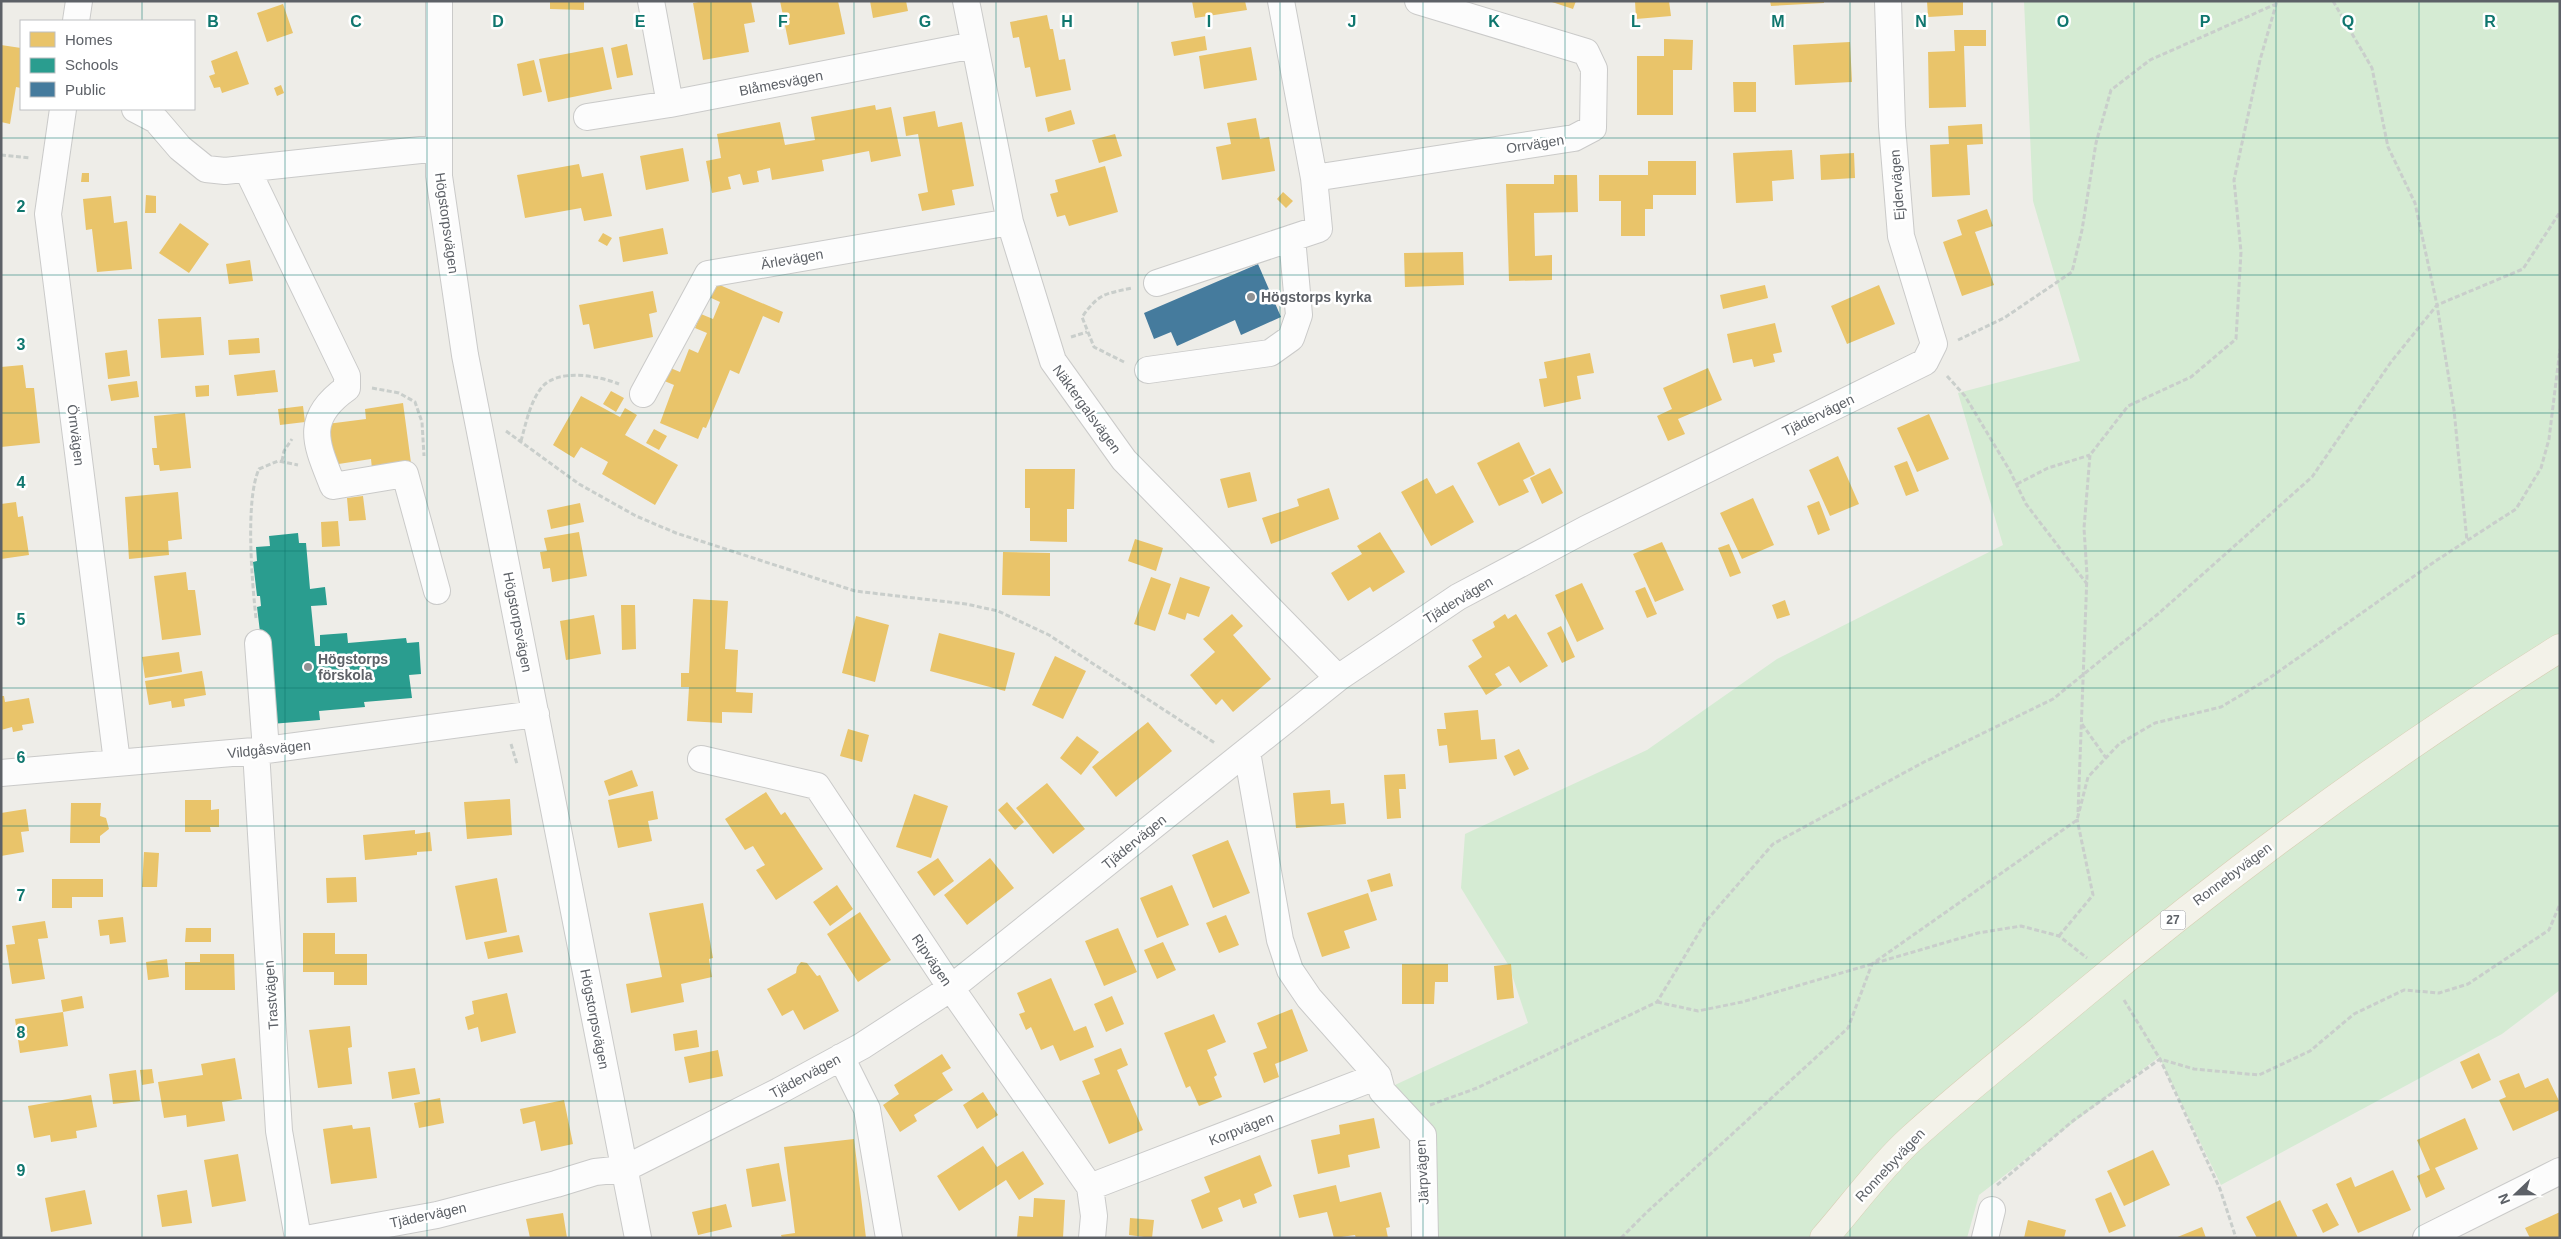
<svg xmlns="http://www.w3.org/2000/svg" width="2561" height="1239" viewBox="0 0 2561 1239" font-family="Arial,sans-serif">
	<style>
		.green { fill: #d5ebd3 }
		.homes { fill: #e9c46a }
		.schools { fill: #2a9d8f }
		.public { fill: #457b9d }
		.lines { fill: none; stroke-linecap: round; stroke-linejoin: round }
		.minor-casing { stroke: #cacac9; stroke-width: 28 }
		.major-casing { stroke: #d8cfb4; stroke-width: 29 }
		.path { stroke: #c9cecb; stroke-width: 3; stroke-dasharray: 5 2.5; stroke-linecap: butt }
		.minor { stroke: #fcfcfc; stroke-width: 26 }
		.major { stroke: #f3f2e9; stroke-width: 28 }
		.grid { fill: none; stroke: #0f766e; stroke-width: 1; stroke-opacity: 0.55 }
		.poi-dot { fill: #909294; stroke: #fff; stroke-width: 2 }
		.labels { text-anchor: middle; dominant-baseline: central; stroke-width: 5; stroke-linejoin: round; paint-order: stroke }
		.shield { fill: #fff; stroke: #8e9095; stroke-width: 1 }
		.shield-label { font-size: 12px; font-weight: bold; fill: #5d6167 }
		.street-label { font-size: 14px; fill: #5d6167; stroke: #fff }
		.poi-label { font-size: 14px; font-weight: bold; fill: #5d6167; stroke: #fff; text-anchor: start }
		.grid-label { font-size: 16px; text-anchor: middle; font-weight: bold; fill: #0f766e; stroke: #fff; stroke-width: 5; stroke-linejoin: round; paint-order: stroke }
	</style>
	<rect width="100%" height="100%" fill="#eeede8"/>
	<!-- green -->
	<path class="green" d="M2024 1H2560V990L2502 1034 2221 1185 2159 1057 1979 1195 1967 1238H1425L1423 1135 1382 1091 1528 1023 1509 966 1461 888 1465 834 1647 750 1777 659 2003 545 1958 393 2080 361 2033 201Z"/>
	<!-- homes -->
	<path class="homes" d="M550 1H584V10L550 9Z
		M704 1H751L755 22 744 24 749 52 703 60 693 3Z
		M780 1H838L845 34 789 45Z
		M870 1H906L908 11 873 18Z
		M1192 1H1245L1247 10 1195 18Z
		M1549 1H1576L1573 9Z
		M1635 1H1669L1671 16 1636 19Z
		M1770 1H1824V3L1771 6Z
		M1927 1H1963V15L1928 17Z
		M283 4 293 33 267 42 257 13Z
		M1047 15 1050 29H1053L1059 60 1065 59 1071 90 1036 97 1030 67 1025 68 1019 37 1013 38 1010 22Z
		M1954 30H1986V46H1964L1966 107 1929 108 1928 52 1955 51Z
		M1205 36 1207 50 1174 56 1171 42Z
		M1664 39 1693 40 1692 70H1673V115H1637V56H1664Z
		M1850 42 1852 82 1795 85 1793 45Z
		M627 44 633 75 617 78 611 48Z
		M1 45 21 48V88L16 87 10 124 1 122Z
		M603 47 612 89 548 102 539 59Z
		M1251 47 1257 80 1204 89 1199 56Z
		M237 51 249 84 222 93 220 87 214 88 209 76 215 74 211 61Z
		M534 60 542 92 523 96 517 64Z
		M1733 82H1756V112H1734Z
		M281 85 284 93 277 96 274 88Z
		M875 105 876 110 891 107 901 156 871 162 869 151 822 160 824 171 772 180 770 168 757 171 759 182 743 185 740 174 728 177 731 189 712 193 706 161 721 158 717 134 780 122 785 145 815 140 811 117Z
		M1071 110 1075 124 1048 132 1045 118Z
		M935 111 938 127 962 122 974 186 952 190 955 205 922 211 918 194 928 192 918 134 906 136 903 117Z
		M1256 118 1260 139 1269 137 1275 171 1222 180 1216 147 1231 144 1227 123Z
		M1982 124 1983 144 1967 145 1970 195 1932 197 1930 145 1949 144 1948 126Z
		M1115 134 1122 156 1099 163 1092 140Z
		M683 148 689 181 646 190 640 156Z
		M1792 150 1794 179 1772 181 1773 201 1736 203 1733 153Z
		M1854 153 1855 178 1821 180 1820 155Z
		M1648 161H1696V195H1653V209H1645V236H1621V201H1599V175H1648Z
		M579 164 582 177 603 173 612 216 584 221 581 208 525 218 517 175Z
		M1105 166 1118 212 1069 226 1065 215 1057 217 1050 194 1058 192 1055 180Z
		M82 173H89V182H81Z
		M1554 175H1577L1578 212 1534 213 1535 256 1552 255V280L1509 281 1506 184H1554Z
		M1283 192 1293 201 1286 208 1277 199Z
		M146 195 156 196V213H145Z
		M111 196 114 223 127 221 132 269 97 272 92 229 86 230 83 199Z
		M1987 209 1993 226 1975 232 1994 285 1962 296 1943 242 1962 235 1957 220Z
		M180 223 209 244 189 273 159 253Z
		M663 228 668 254 623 262 619 237Z
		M603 233 612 238 607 246 598 241Z
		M1463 252 1464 285 1405 287 1404 253Z
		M250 260 253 281 229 284 226 264Z
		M715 283 783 312 779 323 763 316 739 374 730 370 706 428 703 427 698 439 660 423 674 385 662 380 668 367 680 372 689 349 698 353 707 333 695 328 701 314 713 319 720 302 709 297Z
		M1765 285 1768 298 1723 309 1720 295Z
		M1879 285 1895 324 1847 344 1831 306Z
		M653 291 657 312 649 314 653 337 594 349 589 324 583 325 579 305Z
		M201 317 204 355 161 358 158 319Z
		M1775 323 1782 352 1773 354 1775 362 1754 367 1752 359 1733 363 1727 334Z
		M259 338 260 353 229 355 228 340Z
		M127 350 130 376 108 379 105 353Z
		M1590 353 1594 373 1577 376 1581 399 1544 407 1539 379 1547 378 1544 362Z
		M23 365 26 388H34L40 443 1 447V367Z
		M1708 368 1722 400 1678 419 1685 434 1668 441 1657 416 1672 409 1663 388Z
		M275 370 278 392 237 396 234 375Z
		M137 381 139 397 111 401 108 385Z
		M209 385V396L196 397 195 386Z
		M611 391 624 398 616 412 603 404Z
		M581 396 620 417 625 408 637 415 625 435 678 465 655 505 602 474 608 462 581 447 574 458 553 445Z
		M403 403 411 463 372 469 371 459 332 465 327 424 366 419 365 409Z
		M303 406 305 422 280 425 278 409Z
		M185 413 191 468 160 471 159 465H154L152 448H157L154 416Z
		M1929 414 1949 459 1917 472 1897 428Z
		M654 429 667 436 659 450 646 443Z
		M1519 442 1535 474 1523 480 1529 492 1499 506 1477 463Z
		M1838 456 1859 504 1830 516 1809 470Z
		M1907 461 1919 491 1906 496 1894 466Z
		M1550 468 1563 493 1542 504 1530 478Z
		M1025 469H1075L1074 509H1067V542L1030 541V508H1025Z
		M1250 472 1257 501 1228 508 1220 479Z
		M1427 478 1436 494 1453 485 1474 522 1431 546 1401 492Z
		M1329 488 1339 519 1271 544 1262 518 1299 506 1297 499Z
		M178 492 182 539 168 541 169 555 129 559 125 497Z
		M363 496 366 520 349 521 347 498Z
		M1753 498 1774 545 1742 559 1720 513Z
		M1819 501 1830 530 1818 535 1807 506Z
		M16 502 18 517 23 516 29 555 1 559V504Z
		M580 503 584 522 551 529 547 510Z
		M338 521 340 546 322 547 321 522Z
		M579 532 587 576 552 582 550 568 543 569 540 552 547 551 544 538Z
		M1380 532 1405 572 1373 592 1370 587 1348 601 1331 573 1362 554 1357 546Z
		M1135 539 1163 548 1156 571 1128 561Z
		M1662 542 1684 590 1655 602 1633 554Z
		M1729 544 1741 573 1730 577 1718 548Z
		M1003 552 1050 553V596L1002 595Z
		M186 572 188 590H195L201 635 162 640 154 576Z
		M1151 577 1171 584 1155 631 1134 624Z
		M1180 577 1210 587 1199 617 1187 613 1185 620 1168 614Z
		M1582 583 1604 629 1577 642 1555 595Z
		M1645 587 1657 614 1647 618 1635 591Z
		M693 599 728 601 725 649 738 650 736 692 753 693 752 713 722 712V723L687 721 689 687H681V673H689Z
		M1785 600 1790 615 1777 619 1772 605Z
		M621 605H635L636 649 622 650Z
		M1232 614 1243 626 1233 635 1271 679 1233 712 1222 699 1216 705 1190 675 1215 652 1203 639Z
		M1505 614 1508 619 1516 614 1548 666 1520 683 1509 666 1495 674 1502 685 1486 695 1468 666 1482 657 1472 640 1495 627 1493 622Z
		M594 615 601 654 566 660 560 621Z
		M856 616 889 625 875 682 842 673Z
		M1561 626 1575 657 1562 663 1547 633Z
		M939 633 1015 653 1005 691 930 671Z
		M179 652 182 672 145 678 142 657Z
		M1055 656 1086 671 1063 719 1032 705Z
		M202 671 206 695 184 699 185 706 172 708 171 701 149 705 145 681Z
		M1 696H4L5 702 29 698 34 723 22 725 23 730 13 732 12 727 1 730Z
		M1478 710 1481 740 1495 739 1497 759 1449 763 1447 745 1439 746 1437 729H1446L1444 713Z
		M1148 722 1172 751 1116 797 1092 767Z
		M848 729 869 735 862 762 840 756Z
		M1077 736 1099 752 1081 775 1060 758Z
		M1519 749 1529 769 1514 776 1504 756Z
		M632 770 638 786 609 796 604 781Z
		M1405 774 1406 789H1399L1401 818 1387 819 1384 775Z
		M1047 783 1085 829 1053 854 1016 808Z
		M1330 790 1331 804 1344 803 1346 824 1296 828 1293 793Z
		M653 791 658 819 648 821 652 841 618 848 608 800Z
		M766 792 781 815 785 812 823 869 776 900 756 870 765 865 753 846 745 850 725 819Z
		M914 794 948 806 931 858 896 847Z
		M510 799 512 835 467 839 464 802Z
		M185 800H211V810L219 809V827H210L211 832H185Z
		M1007 802 1024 822 1015 830 998 810Z
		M71 803H101L100 816 106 818 109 829 100 836V843H70Z
		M26 809 29 831 21 832 24 852 1 856V813Z
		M415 830V834L430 832 432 851 417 852V855L365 860 363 835Z
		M1228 840 1250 893 1213 908 1192 855Z
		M144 852 159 853 157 887H142Z
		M938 858 954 881 934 896 917 872Z
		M990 858 1014 888 967 925 944 895Z
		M1390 873 1393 886 1371 892 1367 880Z
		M356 877 357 902 327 903 326 878Z
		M497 878 507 932 466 940 455 886Z
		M52 879H103V897H72V908H52Z
		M837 885 853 909 830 926 813 902Z
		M1172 885 1189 925 1157 938 1140 898Z
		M1368 893 1377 920 1344 931 1350 948 1322 957 1307 913Z
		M703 903 713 958 709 959 712 977 681 984 684 1002 631 1013 626 984 662 977 649 913Z
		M860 912 891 960 858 982 827 934Z
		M1226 915 1239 945 1219 953 1206 923Z
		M123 917 126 942 110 944 109 935 100 936 98 920Z
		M45 921 48 938 38 939 45 979 12 984 6 945 15 944 12 926Z
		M186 928H211V942H185Z
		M1118 928 1137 972 1104 986 1085 941Z
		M303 933H335V954H367V985H334V972H303Z
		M519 935 523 952 488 959 484 942Z
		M1163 942 1176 970 1157 979 1144 950Z
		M200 954H234L235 990H185V962H200Z
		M167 959 169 977 148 980 146 962Z
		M801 962 807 963 817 976 820 975 839 1011 804 1030 793 1010 782 1016 767 989 796 973 797 967Z
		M1402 964H1448V982H1435L1434 1004H1402Z
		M1511 964 1514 998 1497 1000 1494 966Z
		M1051 978 1074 1031 1086 1026 1094 1047 1060 1061 1053 1045 1041 1050 1031 1027 1026 1030 1019 1014 1025 1012 1017 993Z
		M507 993 516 1033 481 1042 478 1027 468 1030 465 1017 474 1014 472 1001Z
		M82 996 84 1008 63 1012 61 1000Z
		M1112 996 1124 1024 1106 1032 1094 1004Z
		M1292 1009 1308 1051 1275 1064 1279 1077 1264 1083 1253 1053 1267 1048 1257 1023Z
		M63 1012 68 1046 20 1053 15 1019Z
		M1214 1014 1226 1042 1207 1050 1217 1075 1214 1077 1222 1097 1199 1106 1190 1086 1186 1088 1164 1033Z
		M350 1026 352 1047 348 1048 352 1084 318 1088 309 1030Z
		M697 1030 699 1047 675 1051 673 1034Z
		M1121 1048 1128 1065 1117 1070 1143 1130 1109 1144 1082 1081 1100 1074 1094 1059Z
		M718 1050 723 1076 689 1083 684 1057Z
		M2479 1053 2491 1080 2472 1089 2460 1062Z
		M942 1054 951 1068 942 1073 953 1090 914 1115 917 1121 900 1132 883 1105 899 1094 894 1085Z
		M235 1058 242 1099 222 1102 225 1121 187 1127 186 1115 164 1118 158 1082 203 1075 201 1064Z
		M415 1068 420 1094 392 1099 388 1072Z
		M152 1069 154 1083 142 1085 140 1070Z
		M136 1070 140 1101 113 1104 109 1074Z
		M2519 1073 2525 1088 2548 1078 2560 1103V1110L2513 1131 2499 1100 2506 1097 2499 1081Z
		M983 1092 998 1115 977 1129 963 1105Z
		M91 1095 97 1127 76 1131 77 1138 51 1142 50 1135 34 1138 28 1106Z
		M440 1098 444 1123 419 1128 414 1103Z
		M564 1100 573 1144 541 1151 535 1121 523 1124 520 1109Z
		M1374 1118 1380 1148 1348 1155 1350 1167 1318 1174 1311 1140 1340 1134 1339 1125Z
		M2465 1118 2478 1149 2435 1168 2445 1189 2426 1198 2417 1176 2430 1170 2417 1140Z
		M352 1125 353 1129 370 1127 377 1178 331 1184 323 1129Z
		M854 1139 866 1238H782L781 1235 795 1233 784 1147Z
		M983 1146 997 1167 1023 1151 1044 1184 1019 1200 1006 1180 959 1211 937 1176Z
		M2153 1150 2170 1185 2124 1206 2107 1171Z
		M238 1154 246 1201 212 1207 204 1160Z
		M1260 1155 1272 1186 1254 1194 1257 1203 1243 1208 1240 1199 1218 1208 1223 1221 1202 1229 1191 1200 1210 1192 1204 1177Z
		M779 1163 786 1201 752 1207 746 1169Z
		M2393 1170 2411 1210 2358 1233 2336 1184 2351 1177 2355 1187Z
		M1336 1185 1340 1202 1381 1192 1390 1227 1386 1228 1388 1238H1356L1355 1235 1334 1238 1327 1212 1299 1218 1293 1195Z
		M85 1190 92 1224 51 1232 45 1198Z
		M187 1190 192 1223 162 1227 157 1195Z
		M2111 1192 2126 1226 2109 1233 2095 1199Z
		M1034 1198 1065 1200 1063 1238H1017L1019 1216 1033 1217Z
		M2280 1200 2298 1238H2257L2246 1217Z
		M2327 1203 2339 1225 2323 1233 2312 1210Z
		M726 1204 732 1227 698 1235 692 1212Z
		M2560 1212V1238H2530L2525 1228Z
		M563 1213 567 1238H530L526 1219Z
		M1130 1218 1154 1220 1152 1238 1129 1235Z
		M2028 1220 2066 1230 2064 1238H2024Z
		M2202 1227 2206 1238H2175Z"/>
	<!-- schools -->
	<path class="schools" d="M298 533 299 543H306L310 589 325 587 327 605 311 606 315 646H320V635L347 633 348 643 406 638 407 643 419 642 421 674 409 675 412 698 364 702 365 707 319 711 320 720 271 724 257 607 261 606 260 596H257L253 562 257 561 256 547 270 546 269 536Z"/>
	<!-- public -->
	<path class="public" d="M1258 264 1281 317 1241 335 1235 320 1177 346 1171 332 1154 339 1144 313Z"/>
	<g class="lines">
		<!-- minor casing -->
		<g class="minor-casing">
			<path id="minor" d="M439 1V176L465 355 638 1238
				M651 1 670 104
				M966 1 1010 222 1053 361 1124 460 1338 678
				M1281 1 1314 178 1574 138 1593 128 1594 69 1586 52 1418 1
				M76 21 79 1
				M63 109 48 214 117 762
				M135 109 156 120 180 148 206 169 225 171 439 148
				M587 117 670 104 974 45
				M247 169 347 376V388C303 419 316 443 333 486L405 474 437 591
				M1157 283 1319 229 1314 178
				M1148 370 1270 353 1291 338 1299 315 1292 238
				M643 394 708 274 1010 222
				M258 643 266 750
				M256 751 279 1131 298 1238
				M1247 752 1280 940 1290 970 1309 998 1378 1076
				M701 759 817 786 951 988 1090 1187 1094 1216 1092 1238
				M1 773 266 750 536 714
				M841 1057 867 1109 889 1238
				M1090 1187 1378 1076 1382 1091 1423 1135 1425 1238
				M311 1238 437 1215 556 1184 595 1172 624 1169 779 1091 862 1046 951 988 1338 678 1458 597 1586 529 1925 362 1934 344 1901 236 1892 126 1888 1
				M1985 1238 1992 1210
				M2426 1238 2560 1171"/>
		</g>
		<!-- major casing -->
		<g class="major-casing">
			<path id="major" d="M1824 1238C1852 1206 1881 1166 1912 1138 1966 1089 2024 1044 2080 997 2232 870 2391 753 2560 648"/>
		</g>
		<!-- path -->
		<path class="path" d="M2333 1 2372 68 2388 147 2415 203 2437 305 2454 410 2467 541
			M1 155 30 158
			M1071 337 1087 332
			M1958 340 2004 318 2072 272 2082 230 2096 143 2111 90 2150 60 2276 4
			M1124 362 1094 347 1082 317C1099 293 1105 294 1132 288
			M1947 376 1965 396 2010 471 2026 504 2087 584
			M372 388 399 393 415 402 422 422 424 456
			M506 431 579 484 636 516 676 533 855 591 966 604 998 611 1049 635 1215 743
			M521 441C526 423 530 402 542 387 559 368 599 376 619 384
			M282 461 284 451 292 439
			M2017 484 2048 468 2090 455
			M256 618C252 582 245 500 259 469L278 461 298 465
			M2082 724 2106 758
			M511 744 517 764
			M2078 812 2087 575 2084 528 2090 455 2128 406 2191 377 2236 339 2241 252 2234 180 2260 60 2277 1
			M2059 936 2093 895 2077 819
			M2124 1000 2160 1059 2220 1189 2236 1238
			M1657 1002 1698 1011 1742 1002 1978 933 2021 926 2059 936 2087 958
			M1430 1105 1477 1088 1657 1002 1706 921 1773 844 1924 762 2053 699 2158 614 2312 477 2391 362 2437 305 2523 269 2560 212
			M1997 1185 2074 1120 2160 1059 2194 1069 2259 1075 2310 1051 2354 1014 2404 990 2439 993 2468 984 2549 930 2560 904
			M1621 1238 1647 1212 1848 1028 1872 964 2077 820 2088 777 2119 744 2155 723 2221 707 2268 679 2437 560 2516 509 2541 468 2549 439 2560 349"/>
		<!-- minor -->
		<use href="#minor" class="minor"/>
		<!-- major -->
		<use href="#major" class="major"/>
	</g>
	<!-- grid -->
	<path class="grid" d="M142 1V21M285 1V1238M427 1V1238M569 1V1238M711 1V1238M854 1V1238M996 1V1238M1138 1V1238M1280 1V1238M1423 1V1238M1565 1V1238M1707 1V1238M1850 1V1238M1992 1V1238M2134 1V1238M2276 1V1238M2419 1V1238M142 109V1238M1 138H2560M1 275H2560M1 413H2560M1 551H2560M1 688H2560M1 826H2560M1 964H2560M1 1101H2560"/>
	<!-- markers -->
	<g class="poi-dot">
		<circle cx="1251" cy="297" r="5"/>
		<circle cx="308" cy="667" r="5"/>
	</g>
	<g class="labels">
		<!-- shield labels -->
		<rect class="shield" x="2160.5" y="910.5" width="25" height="19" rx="4"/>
		<g class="shield-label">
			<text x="2173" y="920">27</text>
		</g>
		<!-- street labels -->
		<g class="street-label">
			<text transform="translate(781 83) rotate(-11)">Blåmesvägen</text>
			<text transform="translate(1535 144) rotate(-9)">Orrvägen</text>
			<text transform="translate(1897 185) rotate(-94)">Ejdervägen</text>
			<text transform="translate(447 223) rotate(82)">Högstorpsvägen</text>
			<text transform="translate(792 259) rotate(-10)">Ärlevägen</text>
			<text transform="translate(1087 409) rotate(54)">Näktergalsvägen</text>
			<text transform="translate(1818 415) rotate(-26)">Tjädervägen</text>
			<text transform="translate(76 435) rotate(83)">Örnvägen</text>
			<text transform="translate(1458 600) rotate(-31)">Tjädervägen</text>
			<text transform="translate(518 622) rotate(79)">Högstorpsvägen</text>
			<text transform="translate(269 749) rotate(-6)">Vildgåsvägen</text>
			<text transform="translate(1134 842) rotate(-39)">Tjädervägen</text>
			<text transform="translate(2232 874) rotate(-37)">Ronnebyvägen</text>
			<text transform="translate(932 960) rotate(56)">Ripvägen</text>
			<text transform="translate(271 995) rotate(-94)">Trastvägen</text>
			<text transform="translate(595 1019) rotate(79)">Högstorpsvägen</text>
			<text transform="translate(805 1076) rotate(-28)">Tjädervägen</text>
			<text transform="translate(1241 1129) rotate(-21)">Korpvägen</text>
			<text transform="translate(1890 1165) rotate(-47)">Ronnebyvägen</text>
			<text transform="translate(1422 1172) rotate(-93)">Järpvägen</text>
			<text transform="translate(428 1215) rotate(-12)">Tjädervägen</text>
		</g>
		<!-- poi labels -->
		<g class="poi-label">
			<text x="1261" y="297">Högstorps kyrka</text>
			<text x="318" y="659">Högstorps<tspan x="318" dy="16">förskola</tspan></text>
		</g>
	</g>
	<g class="grid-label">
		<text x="213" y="27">B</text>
		<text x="356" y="27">C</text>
		<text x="498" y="27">D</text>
		<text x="640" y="27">E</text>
		<text x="783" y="27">F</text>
		<text x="925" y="27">G</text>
		<text x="1067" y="27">H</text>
		<text x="1209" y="27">I</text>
		<text x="1352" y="27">J</text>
		<text x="1494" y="27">K</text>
		<text x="1636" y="27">L</text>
		<text x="1778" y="27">M</text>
		<text x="1921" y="27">N</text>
		<text x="2063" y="27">O</text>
		<text x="2205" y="27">P</text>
		<text x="2348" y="27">Q</text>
		<text x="2490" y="27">R</text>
		<text x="21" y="212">2</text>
		<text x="21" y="350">3</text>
		<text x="21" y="488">4</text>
		<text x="21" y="625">5</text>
		<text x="21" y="763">6</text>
		<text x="21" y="901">7</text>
		<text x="21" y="1038">8</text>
		<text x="21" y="1176">9</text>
	</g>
	<!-- border -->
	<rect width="2561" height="1239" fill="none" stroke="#5d6167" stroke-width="5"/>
	<!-- legend -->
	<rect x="20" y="20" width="175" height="90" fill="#ffffff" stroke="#bec0c2"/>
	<rect x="30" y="32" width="25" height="15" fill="#e9c46a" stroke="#bec0c2"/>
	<text x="65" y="45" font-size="15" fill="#5d6167">Homes</text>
	<rect x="30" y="58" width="25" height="15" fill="#2a9d8f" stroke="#bec0c2"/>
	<text x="65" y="70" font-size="15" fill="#5d6167">Schools</text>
	<rect x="30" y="82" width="25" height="15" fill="#457b9d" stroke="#bec0c2"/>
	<text x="65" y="95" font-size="15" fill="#5d6167">Public</text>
	<!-- north arrow -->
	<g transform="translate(2516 1194) rotate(248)" stroke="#ffffff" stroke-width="4" paint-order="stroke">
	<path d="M0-4L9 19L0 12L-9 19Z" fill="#5d6167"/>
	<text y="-8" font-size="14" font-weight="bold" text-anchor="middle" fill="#5d6167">N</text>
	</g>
</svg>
